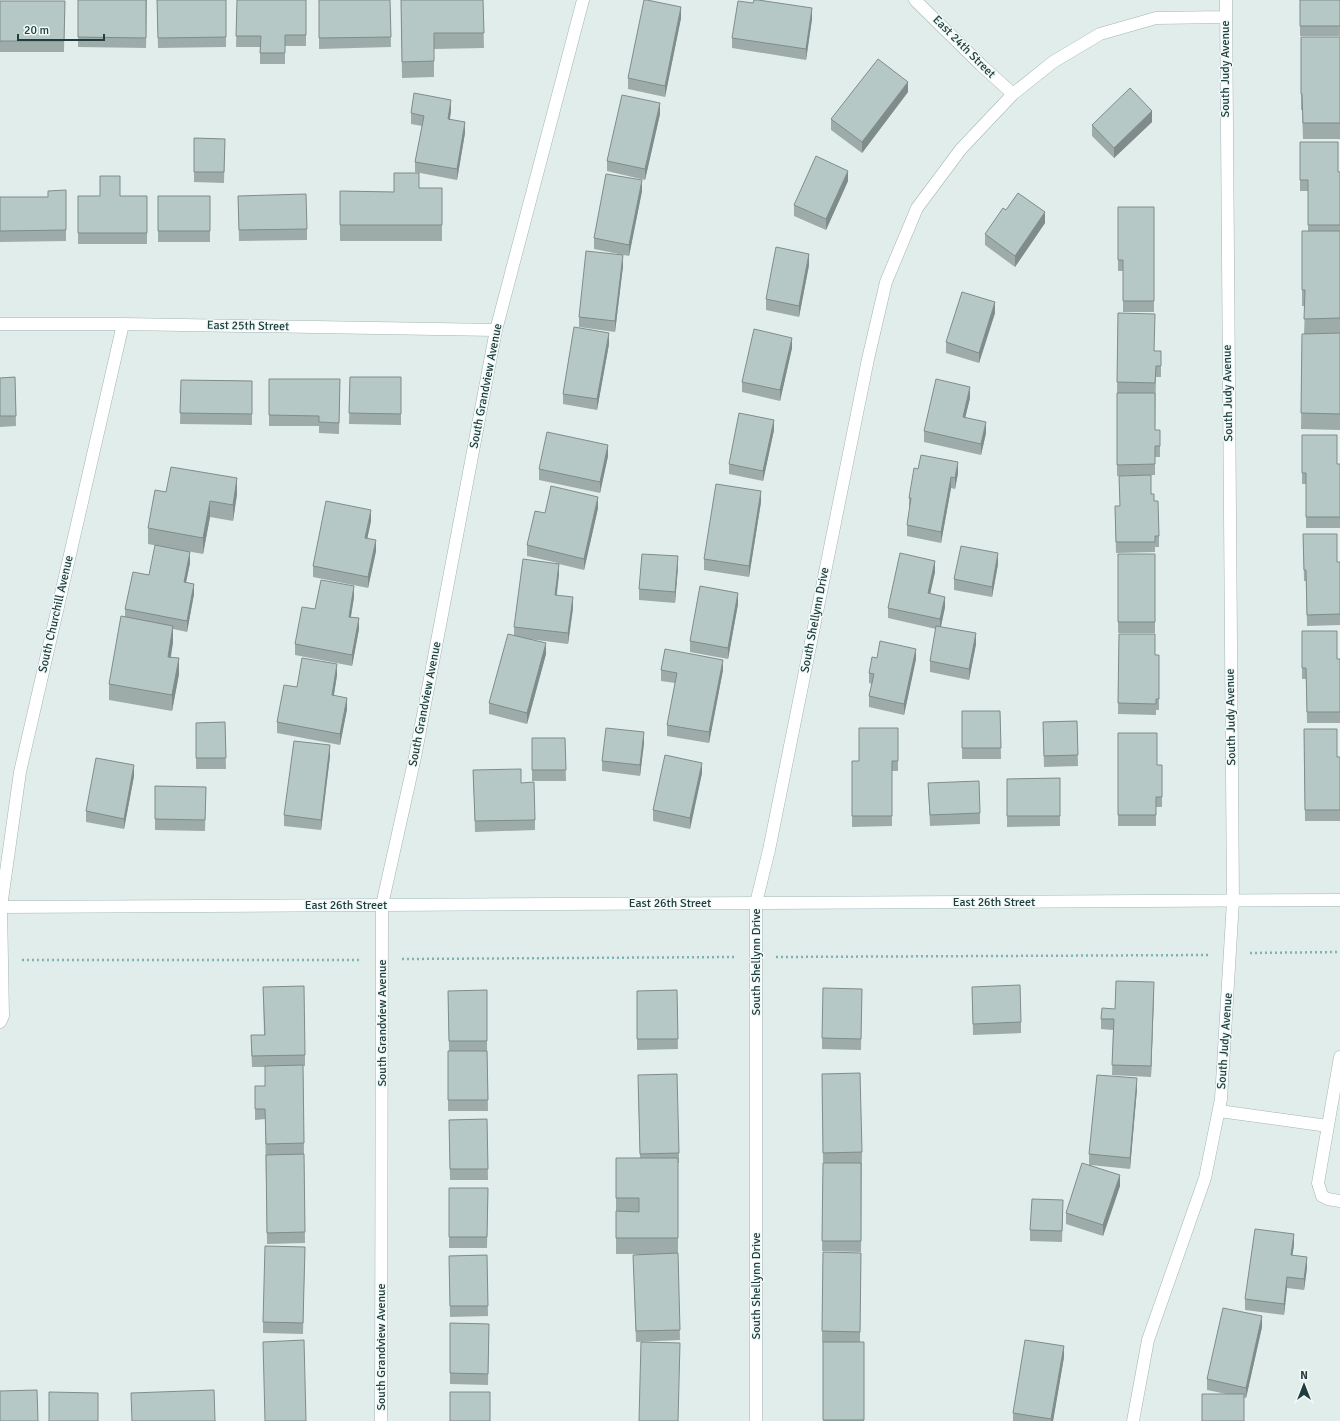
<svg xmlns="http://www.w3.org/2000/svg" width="1340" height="1421" viewBox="0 0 1340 1421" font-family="Signika,sans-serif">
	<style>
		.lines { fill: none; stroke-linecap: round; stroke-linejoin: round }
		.lane-casing { stroke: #a3b5b4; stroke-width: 13 }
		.street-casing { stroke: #a3b5b4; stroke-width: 13 }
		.secondary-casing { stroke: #9eb9b7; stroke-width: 13 }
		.path { stroke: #7eb3b1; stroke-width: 2.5; stroke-dasharray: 2 3; stroke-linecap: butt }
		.lane { stroke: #fff; stroke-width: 12 }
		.street { stroke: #fff; stroke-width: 12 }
		.secondary { stroke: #fff; stroke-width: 12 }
		.wall { fill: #9daca9 }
		.shaded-wall { fill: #7f8c8a }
		.building { fill: #b6c8c5; stroke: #7f8c8a }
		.labels { text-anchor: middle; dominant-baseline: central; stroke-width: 3; stroke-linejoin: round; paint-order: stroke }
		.street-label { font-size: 12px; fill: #203e3f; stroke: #f1f9f7 }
	</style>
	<rect width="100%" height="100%" fill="#e1edeb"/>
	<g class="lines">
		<!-- lane casing -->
		<g class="lane-casing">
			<path id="lane" d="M0 1022 3 1016 1 907
				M1340 1057 1318 1183 1322 1196 1328 1199 1340 1201
				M1219 1111 1328 1126"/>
		</g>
		<!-- street casing -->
		<g class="street-casing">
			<path id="street" d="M915 0 981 65 1013 94
				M0 324H123L496 330
				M1 907 20 772 123 324
				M381 1421 382 905 415 757 496 330 583 0
				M756 1421V903L769 850 868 359 886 282 917 208 961 149 1013 94 1053 62 1100 34 1156 18 1225 17
				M1133 1421 1148 1340 1205 1178 1221 1099 1233 901 1226 0"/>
		</g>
		<!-- secondary casing -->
		<g class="secondary-casing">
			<path id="secondary" d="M0 907 1340 900"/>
		</g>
		<!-- path -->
		<path class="path" d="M1250 953 1340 952
			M776 957 1209 955
			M402 959 735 957
			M22 960H361"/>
		<!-- lane -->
		<use href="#lane" class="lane"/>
		<!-- street -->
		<use href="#street" class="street"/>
		<!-- secondary -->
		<use href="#secondary" class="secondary"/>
	</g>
	<!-- wall -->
	<path class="wall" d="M78 0H147L146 48 78 47Z
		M157 0H226V47L158 48Z
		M237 0H306V46H285V64H260V47H236Z
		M319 0H390L391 47 319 49Z
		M401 0H483L484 48 434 49V77L402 78Z
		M1300 0H1340V36H1300Z
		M0 1H65L64 52H0Z
		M681 18 665 97 628 89V78Z
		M812 19 806 60 732 48V38Z
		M1301 37H1340V139H1303L1302 110H1301Z
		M908 92 862 153 831 130V119Z
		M451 111 450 119 465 133 457 180 415 172V162L422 126 411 124V113Z
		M660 114 645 180 607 171V161Z
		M1152 122 1114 158 1092 136V125Z
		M194 138 225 139 224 183 194 182Z
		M1300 142 1338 172H1340V430L1301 429 1302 334H1304L1305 306H1302V231H1308V191H1300Z
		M848 181 826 230 794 216V205Z
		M419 188H442V241H340V191L394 192Z
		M66 190V241L0 242V197H48Z
		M642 191 629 256 594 249V238Z
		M78 196H147V244H78Z
		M158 196H210V242H158Z
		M238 196 307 229V240L239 241Z
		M1118 207H1154V312H1123V271H1118Z
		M1006 210 1045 223 1015 267 985 245V234Z
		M809 265 799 317 766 310V299Z
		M623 266 615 332 579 327V317Z
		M995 313 979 363 946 353V342Z
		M1118 313 1155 351 1161 361V377H1156L1155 430H1160V457H1155V475L1117 476V393Z
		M609 344 597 410 563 404V394Z
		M792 348 780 401 742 392V382Z
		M15 377 16 426 0 427V378Z
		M350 377H401V425L349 424Z
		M269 379H340L339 434 319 433V426H269Z
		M181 380 252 381V425L180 424Z
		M970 398 965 417 986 433 981 455 924 442V431Z
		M774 430 763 481 729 474V464Z
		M1302 435 1337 464H1340V528H1306V484H1302Z
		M608 456 600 493 539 480V469Z
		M918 469 958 473 955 489 951 488 941 543 907 536V525L910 509H909V498Z
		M1119 476 1151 494 1154 501 1159 536V547H1155V552L1116 553 1115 506H1120Z
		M166 492 237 494 233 521 210 517 203 554 148 544V528Z
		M761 502 749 577 704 570V559Z
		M598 508 584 570 559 564V574L557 595 573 608 568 644 529 639 546 654 527 724 489 714V703L514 636V627L558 563 527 556V545L545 513Z
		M371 521 367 539 376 551 368 588 313 577V566Z
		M1303 534 1337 562H1340V625L1307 626 1306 581H1304Z
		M1118 554H1155V633H1118Z
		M190 563 186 582 194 594 187 632 173 629V642L171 657 179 674 172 711 109 700V684L125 617V609L149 575Z
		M998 564 992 597 954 590V579Z
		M678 567 675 603 639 600V589Z
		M935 572 930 593 945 607 941 627 976 644 969 680 930 672V661L936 629 888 618V608Z
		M354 597 351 617 359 629 352 666 295 655V644L315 609Z
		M738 604 728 659 690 652V641Z
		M1302 631 1337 659H1340V723H1307L1306 679H1302Z
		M1119 634 1155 655H1159V710H1156V715L1118 714Z
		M877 658 916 659 904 715 869 707V696L872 684 869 683V673Z
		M661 670H723L709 743 667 736V725L675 683 661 681Z
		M337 675 334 695 347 709 340 745 277 733V722L297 687Z
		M962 711H1000L1001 759H962Z
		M1077 721 1078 766 1044 767 1043 722Z
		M225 722 226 769H196V723Z
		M898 728V771H892V826L852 827V761H859Z
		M1304 729 1337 757H1340V821H1305Z
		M1118 733 1157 765H1162V807H1156V826H1118Z
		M532 738H565L566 781H532Z
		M644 743 640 776 602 771V761Z
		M330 756 321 830 284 826V815Z
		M473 770 521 783 535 820V830L475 832Z
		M702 773 690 829 653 821V810Z
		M134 776 124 829 86 822V811Z
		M1060 778V826L1007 827V779Z
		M928 783 980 813V824L930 826Z
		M155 786 206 787 205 831 155 830Z
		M263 987 305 1055V1066H303L304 1154 286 1155 304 1154 305 1243 267 1244 265 1119 255 1120V1097L265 1086V1067H252L251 1046V1035H264Z
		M972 987 1021 1022V1033L973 1035Z
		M862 989 861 1050 822 1049V1038Z
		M677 990 678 1049 637 1050V991Z
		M448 991 487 1041 488 1111H448V1051H449Z
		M1154 993 1151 1077 1112 1075 1113 1030 1101 1029V1019L1115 1009Z
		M822 1074 862 1152 861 1252 822 1251 823 1163Z
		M638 1085 679 1153V1163H678V1254L680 1340 636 1342 633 1255 640 1254H616V1198L640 1158Z
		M1137 1089 1130 1169 1091 1165 1120 1186 1103 1236 1066 1224V1213L1089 1165V1154Z
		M487 1119 488 1180H450L449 1120Z
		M449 1188H488L487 1248H449Z
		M1063 1211 1062 1242 1030 1241V1230Z
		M1294 1245 1292 1255 1307 1268 1304 1290 1287 1288 1284 1315 1245 1310V1299Z
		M305 1247 303 1334 263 1333V1322Z
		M823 1252 861 1253 860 1342H864V1421H823V1342H822Z
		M487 1255 488 1316 450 1317 449 1256Z
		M450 1323 489 1324 488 1385 450 1384Z
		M1262 1327 1246 1398 1207 1390V1379Z
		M1064 1357 1053 1421H1013V1413Z"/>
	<!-- shaded-wall -->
	<path class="shaded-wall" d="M681 7V18L665 97V86Z
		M812 8V19L806 60V49Z
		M908 82V92L862 153V142Z
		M451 100V111L448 129V119Z
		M660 103V114L645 180V169Z
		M1152 111V122L1114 158V148Z
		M465 122V133L457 180V169Z
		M848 171V181L826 230V219Z
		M642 180V191L629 256V245Z
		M1045 212V223L1015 267V256Z
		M809 254V265L799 317V306Z
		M623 255V266L615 332V321Z
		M995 302V313L979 363V353Z
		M609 333V344L597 410V399Z
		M792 338V348L780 401V390Z
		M970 387V398L963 427V417Z
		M774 420V430L763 481V471Z
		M986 422V433L981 455V444Z
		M608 445V456L600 493V482Z
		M958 462V473L955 489V478Z
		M951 477V488L941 543V532Z
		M237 478V494L233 521V505Z
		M761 491V502L749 577V566Z
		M598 497V508L584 570V559Z
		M210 501V517L203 554V538Z
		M371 510V521L365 549V538Z
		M376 540V551L368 588V577Z
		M190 552V563L184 592V582Z
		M998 553V564L992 597V587Z
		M678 556V567L675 603V592Z
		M935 561V572L928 604V593Z
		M559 564V574L555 605V595Z
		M194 584V594L187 632V621Z
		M354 586V597L349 627V617Z
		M738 593V604L728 659V648Z
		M573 597V608L568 644V633Z
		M945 597V607L940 630V619Z
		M359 618V629L352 666V655Z
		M173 626V642L168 672V657Z
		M976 633V644L969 680V669Z
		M546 643V654L527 724V713Z
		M916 649V659L904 715V704Z
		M179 658V674L172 711V695Z
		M723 660V670L709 743V732Z
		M337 664V675L332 706V695Z
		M347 698V709L340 745V734Z
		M644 732V743L640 776V765Z
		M330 745V756L321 830V820Z
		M702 763V773L690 829V818Z
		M134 765V776L124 829V819Z
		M1154 982V993L1151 1077V1066Z
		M1137 1078V1089L1130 1169V1158Z
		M1120 1175V1186L1103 1236V1225Z
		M1294 1234V1245L1291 1265V1255Z
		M1307 1257V1268L1304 1290V1279Z
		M1287 1277V1288L1284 1315V1304Z
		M1262 1316V1327L1246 1398V1388Z
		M1064 1346V1357L1053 1421H1051Z"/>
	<!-- building -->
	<path class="building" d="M78 0H146V38L78 37Z
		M157 0H226V37L158 38Z
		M237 0H306V35H285V53H260L261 36H236Z
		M319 0H390L391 37 319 38Z
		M401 0H483L484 33H434V61L402 62Z
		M644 0H647L681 7 665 86 628 78Z
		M754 0H758L812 8 806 49 732 38 738 1 753 3Z
		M1300 0H1340V26H1300Z
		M0 1H65L64 41H0Z
		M1301 37H1340V123H1303L1302 94H1301Z
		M878 59 908 82 862 142 831 119Z
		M1130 88 1152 111 1114 148 1092 125Z
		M414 93 451 100 448 119 465 122 457 169 415 162 424 116 411 113Z
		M622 95 660 103 645 169 607 161Z
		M194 138 225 139 224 172H194Z
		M1300 142H1338V172H1340V225H1308V180H1300Z
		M816 156 848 171 826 219 794 205Z
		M394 173H419V188H442V225H340V191L394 192Z
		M606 174 642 180 629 245 594 238Z
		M100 176H120V196H147V233H78V196H100Z
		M66 190V230L0 231V197H48V191Z
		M1018 193 1045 212 1015 256 985 234 1003 208 1006 210Z
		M306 194 307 229 239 230 238 196Z
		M158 196H210V231H158Z
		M1118 207H1154V301H1123V260H1118Z
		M1302 231H1340V318L1304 319 1305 290H1302Z
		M776 247 809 254 799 306 766 299Z
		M586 251 623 255 615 321 579 317Z
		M962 292 995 302 979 353 946 342Z
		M1118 313 1155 314 1154 351H1161V366H1156L1155 383 1117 382Z
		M574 327 609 333 597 399 563 394Z
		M754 329 792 338 780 390 742 382Z
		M1340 333V414L1301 413 1302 334Z
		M15 377 16 416H0V378Z
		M350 377H401V414L349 413Z
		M269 379H340L339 423 319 422V416L269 415Z
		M936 379 970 387 963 417 986 422 981 444 924 431Z
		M181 380 252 381V414L180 413Z
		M1117 393H1155V430H1160V446H1155V464L1117 465Z
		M739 413 774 420 763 471 729 464Z
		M547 432 608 445 600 482 539 469Z
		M1302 435H1337V464H1340V517H1306V473H1302Z
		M921 455 958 462 955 478 951 477 941 532 907 525 911 498H909L914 468 918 469Z
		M171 467 237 478 233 505 210 501 203 538 148 528 155 490 166 492Z
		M1151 475V494H1154V501H1158L1159 536H1155V542H1116L1115 506H1120L1119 476Z
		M716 484 761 491 749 566 704 559Z
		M551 486 598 497 584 559 527 545 535 511 545 513Z
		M326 501 371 510 365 538 376 540 368 577 313 566Z
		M1303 534H1337V562H1340V614L1307 615 1306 570H1304Z
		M155 545 190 552 184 582 194 584 187 621 125 609 133 572 149 575Z
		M961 546 998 553 992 587 954 579Z
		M900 553 935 561 928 593 945 597 940 619 888 608Z
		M642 554 678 556 675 592 639 589Z
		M1118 554H1155V622H1118Z
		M523 559 559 564 555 595 573 597 568 633 514 627Z
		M321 580 354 586 349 617 359 618 352 655 295 644 302 607 315 609Z
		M700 586 738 593 728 648 690 641Z
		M121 616 173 626 168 657 179 658 172 695 109 684Z
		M936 626 976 633 969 669 930 661Z
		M1302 631H1337V659H1340V712H1307L1306 668H1302Z
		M508 634 546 643 527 713 489 703Z
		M1119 634H1155V655H1159V699H1156V704L1118 703Z
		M880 641 916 649 904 704 869 696 874 674 869 673 872 657 877 658Z
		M665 649 723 660 709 732 667 725 677 673 661 670Z
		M302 658 337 664 332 695 347 698 340 734 277 722 284 685 297 687Z
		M962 711H1000L1001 748H962Z
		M1077 721 1078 755 1044 756 1043 722Z
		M225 722 226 758H196V723Z
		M606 728 644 732 640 765 602 761Z
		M859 728H898V761H892V816H852V761H859Z
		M1304 729H1337V757H1340V810H1305Z
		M1118 733H1157V765H1162V797H1156V815H1118Z
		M532 738H565L566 770H532Z
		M294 741 330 745 321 820 284 815Z
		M665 755 702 763 690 818 653 810Z
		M96 758 134 765 124 819 86 811Z
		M521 769V783L534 782 535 820 475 821 473 770Z
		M1060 778V816H1007V779Z
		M979 781 980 813 930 815 928 783Z
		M155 786 206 787 205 820 155 819Z
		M1116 981 1154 982 1151 1066 1112 1065 1114 1019H1101L1102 1008 1115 1009Z
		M1020 985 1021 1022 973 1024 972 987Z
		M304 986 305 1055 252 1056 251 1035H265L263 987Z
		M823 988 862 989 861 1039 822 1038Z
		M487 990V1041H449L448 991Z
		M677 990 678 1039H637V991Z
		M448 1051H487L488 1100H448Z
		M303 1065 304 1143 266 1144 265 1109H255V1086H265V1066Z
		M860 1073 862 1152 823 1153 822 1074Z
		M677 1074 679 1153 640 1154 638 1075Z
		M1097 1075 1137 1078 1130 1158 1089 1154Z
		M487 1119 488 1169H450L449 1120Z
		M304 1154 305 1232 267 1233 266 1155Z
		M616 1158H678V1238H616V1211L639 1212V1198H616Z
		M823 1163H861V1241H822Z
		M1082 1163 1120 1175 1103 1225 1066 1213Z
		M449 1188H488L487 1237H449Z
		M1032 1199 1063 1200 1062 1231 1030 1230Z
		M1255 1229 1294 1234 1291 1255 1307 1257 1304 1279 1287 1277 1284 1304 1245 1299Z
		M265 1246 305 1247 303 1323 263 1322Z
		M823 1252 861 1253 860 1332 822 1331Z
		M678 1253 680 1330 636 1331 633 1255Z
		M487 1255 488 1306H450L449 1256Z
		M1223 1308 1262 1316 1246 1388 1207 1379Z
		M450 1323 489 1324 488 1374 450 1373Z
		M304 1340 306 1421H265L263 1342Z
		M1025 1340 1064 1346 1051 1419 1013 1413Z
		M641 1342 680 1343 678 1421H639Z
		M823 1342H864V1420H823Z
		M37 1390 38 1421H0V1391Z
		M214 1390 215 1421H132L131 1393Z
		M49 1392 98 1393V1421H49Z
		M450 1392H490V1421H450Z
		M1202 1394H1244V1421H1202Z"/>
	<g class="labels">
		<!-- street labels -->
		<g class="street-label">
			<text transform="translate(964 47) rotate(45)">East 24th Street</text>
			<text transform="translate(1225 69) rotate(-90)">South Judy Avenue</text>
			<text transform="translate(248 326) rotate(1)">East 25th Street</text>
			<text transform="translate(486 386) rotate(-79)">South Grandview Avenue</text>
			<text transform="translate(1228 393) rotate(-91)">South Judy Avenue</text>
			<text transform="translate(56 614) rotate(-77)">South Churchill Avenue</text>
			<text transform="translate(815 620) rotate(-79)">South Shellynn Drive</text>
			<text transform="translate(425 704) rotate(-79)">South Grandview Avenue</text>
			<text transform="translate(1231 717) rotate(-91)">South Judy Avenue</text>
			<text x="994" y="902">East 26th Street</text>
			<text x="670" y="903">East 26th Street</text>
			<text x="346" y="905">East 26th Street</text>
			<text transform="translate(756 962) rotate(-90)">South Shellynn Drive</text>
			<text transform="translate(382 1023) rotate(-90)">South Grandview Avenue</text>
			<text transform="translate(1225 1041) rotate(-86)">South Judy Avenue</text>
			<text transform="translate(756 1286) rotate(-90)">South Shellynn Drive</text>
			<text transform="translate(381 1347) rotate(-90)">South Grandview Avenue</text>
		</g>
	</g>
	<!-- north arrow -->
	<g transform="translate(1304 1385)" stroke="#f1f9f7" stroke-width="3" paint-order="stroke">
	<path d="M0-3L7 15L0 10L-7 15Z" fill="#203e3f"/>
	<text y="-6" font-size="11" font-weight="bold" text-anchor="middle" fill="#203e3f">N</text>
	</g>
	<!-- scale -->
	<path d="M18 34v6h86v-6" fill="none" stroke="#203e3f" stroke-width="2"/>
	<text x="24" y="34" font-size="12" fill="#203e3f" stroke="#f1f9f7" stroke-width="3" paint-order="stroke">20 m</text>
</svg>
